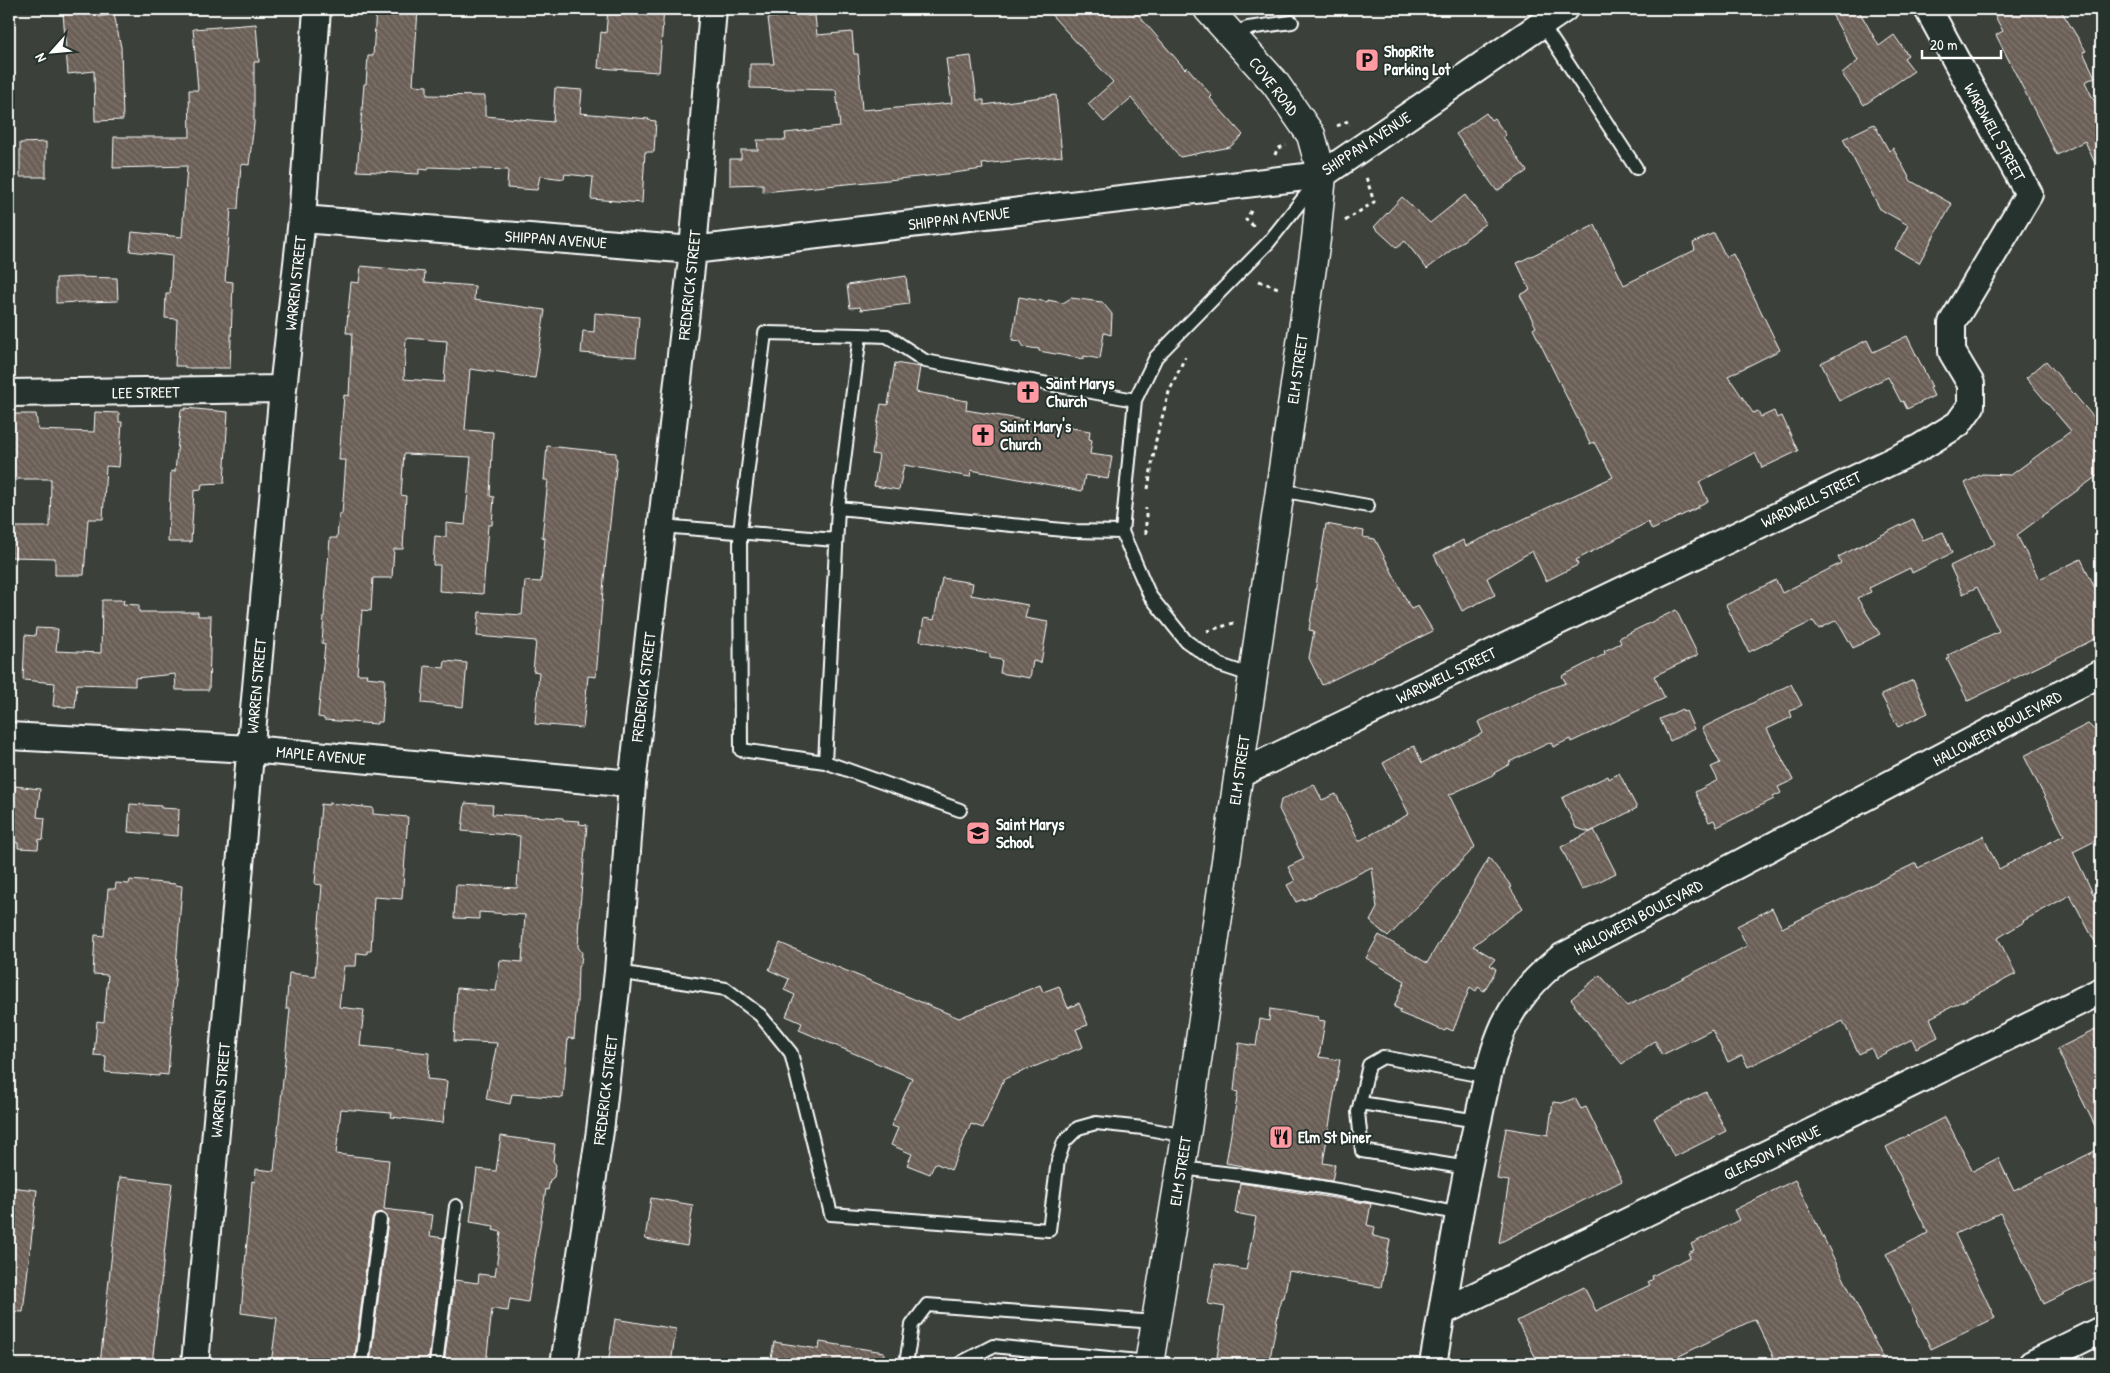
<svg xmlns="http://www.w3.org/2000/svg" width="2110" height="1373" viewBox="0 0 2110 1373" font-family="'Patrick Hand',sans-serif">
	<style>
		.building { fill: url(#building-back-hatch); stroke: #fff; fill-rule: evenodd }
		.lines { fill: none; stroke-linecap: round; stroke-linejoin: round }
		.lane-casing { stroke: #fff; stroke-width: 16 }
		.street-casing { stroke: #fff; stroke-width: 30 }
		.secondary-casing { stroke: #fff; stroke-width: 31 }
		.path { stroke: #fff; stroke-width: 3; stroke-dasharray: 4 4; stroke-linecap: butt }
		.lane { stroke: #26332d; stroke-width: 12 }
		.street { stroke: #26332d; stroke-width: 26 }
		.secondary { stroke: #26332d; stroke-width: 28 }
		.labels { text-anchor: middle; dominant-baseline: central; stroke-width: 4; stroke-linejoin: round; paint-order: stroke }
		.poi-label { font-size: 16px; font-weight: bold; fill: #fff; stroke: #26332d; text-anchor: start }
		.street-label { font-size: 16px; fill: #fff; stroke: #26332d }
	</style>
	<defs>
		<pattern id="building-back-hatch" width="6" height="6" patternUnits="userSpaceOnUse" patternTransform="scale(1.25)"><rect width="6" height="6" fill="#6b5f57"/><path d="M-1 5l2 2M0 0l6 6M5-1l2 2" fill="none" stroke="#817770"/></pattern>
	</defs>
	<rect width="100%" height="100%" fill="#3b403a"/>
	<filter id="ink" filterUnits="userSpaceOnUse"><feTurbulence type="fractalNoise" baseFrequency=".02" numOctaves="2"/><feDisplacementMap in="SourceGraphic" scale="10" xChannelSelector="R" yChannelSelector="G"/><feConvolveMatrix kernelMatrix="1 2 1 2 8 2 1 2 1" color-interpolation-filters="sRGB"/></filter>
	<g filter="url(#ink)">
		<!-- building -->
		<path class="building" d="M376 9H418L413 85 427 86V95L485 96V116L553 122 555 88 582 90 580 113 649 119 648 120 656 121 654 152H645L642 203 591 199 593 177 565 174 564 179 540 176 537 190 507 188 508 170 429 167 428 170 419 169V174L357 171 364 84H366L368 56H373Z
			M608 9H664L659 72 598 68 601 32 606 33Z
			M1046 9H1133L1185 69 1187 67 1212 96 1210 98 1243 135 1230 147 1180 157 1131 98 1104 122 1088 104 1113 82Z
			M1829 9H1858L1879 46 1894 35 1908 55 1904 58 1914 71 1864 105 1842 74 1858 61Z
			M1991 9H2060L2086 51 2083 52 2095 77 2085 82 2101 115V177L2085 141 2057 155 1996 35 2003 31Z
			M98 10 99 17 114 14 121 47 123 120 95 121 94 71 68 74 63 13Z
			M806 13 807 16 815 15 817 35 852 32 854 54H858L862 110 874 109V110L952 103 946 59 971 56 977 100H984V105L1056 95 1062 156 982 164 983 169 938 175 847 184 763 192V184L730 185V159H741V150H758L757 140H786L785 133 840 127 836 90 750 88V64H774L768 18Z
			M256 24 259 62H254V124L249 165 241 164 238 209H231L225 281 233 282 230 368H185V366H175L177 319 165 318 166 294H170L172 256 130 251 132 232 182 237 187 166 113 168 114 137H190L189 90H198L193 29Z
			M1486 113 1491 120 1494 118 1506 135 1503 137 1527 171 1497 191 1456 134Z
			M1874 124 1889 151 1893 148 1911 181 1952 204 1919 263 1895 249 1908 225 1880 209 1843 139Z
			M46 142V177H20V143Z
			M1465 195 1486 223 1427 269 1405 241 1397 248 1374 227 1402 197 1430 223Z
			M1595 225 1624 285 1695 250 1693 243 1714 233 1726 257 1733 254 1780 350 1728 376 1753 413 1758 411 1761 417 1774 411 1777 418 1782 416 1798 451 1762 468 1755 453 1699 482 1708 501 1698 506 1699 507 1652 530 1648 522 1576 560 1578 565 1546 581 1532 551 1487 578 1495 595 1462 611 1434 555 1463 540 1466 546 1613 477 1594 442 1590 444 1533 329 1536 327 1520 295 1530 290 1517 263Z
			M361 266 425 272 424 282 475 286 474 300 545 310 535 378 470 369 465 430 493 432 490 496 494 497 492 525H488L483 594 439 591 440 565H433L435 536 446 537V523L465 525 471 457 404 454 401 495 406 496 403 549H394L392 578H373L371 611 362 610 357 674H367L366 677 385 679 382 722H377V724L324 720V718L318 717 325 644 322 643 330 538H337L339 514H342L346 460H339L344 395 349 396 352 333H346L351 282 359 283ZM406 338 447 341 444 382 404 379Z
			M906 276 909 304 861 310 860 307 850 308 847 285Z
			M75 277 117 278 118 301 56 303V278Z
			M1019 297 1048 302V300L1063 303 1071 298 1102 302 1112 314 1111 335 1104 333 1100 359 1084 356 1083 359 1039 351V349L1024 347 1020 341 1012 340Z
			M595 313 639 317 636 357 581 353 583 331 594 332Z
			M1907 336 1932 387 1930 388 1934 396 1907 409 1903 401 1901 402 1888 377 1839 401 1821 363 1867 340 1873 352Z
			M2046 361 2101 426V473L2017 535 2039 579 2081 559 2101 600V636L1968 701 1947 659 1950 658 1948 655 1999 631 1977 587 1963 594 1950 566 1995 544 1965 483 1982 474 2011 475 2071 431 2026 378Z
			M895 363 920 367 916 392 967 401 966 410 1090 431 1089 439 1092 440 1090 454 1112 457 1108 479 1085 475 1082 491 971 470 970 477 904 465 899 490 874 486 879 455 872 454 881 404 888 405Z
			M185 408 228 412 224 483 202 484 201 490 194 491 191 542H168L171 471 175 472 181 410H185Z
			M95 412 119 413V422H122L119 467 106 466 103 519H88L84 575H55V558L11 557 12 527H50L51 479H9V414H36L38 430 94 432Z
			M547 446 616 453V459H617L604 579 596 677 588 676 583 728 535 724 539 672 533 671 536 641 477 636 479 612 522 615 525 581 541 582 545 538 542 537 548 480H544Z
			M1913 519 1923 540 1943 532 1952 553 1912 573 1910 568 1869 588 1871 592 1857 598 1880 634 1853 648 1837 620 1819 629 1813 621 1749 652 1726 605 1776 580 1782 593 1841 563 1838 557Z
			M1326 524 1364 531 1363 537 1375 539 1411 609 1418 606 1433 631 1322 685 1309 658 1314 631 1309 630Z
			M942 578 973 583 971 595 1028 605 1025 618 1048 622 1041 663 1033 661 1030 678 1000 673 1002 660 990 658V654L920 641 924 618 934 620Z
			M102 600H124L123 604 139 605V612H198V616H211L209 690H176L175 674 135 678V686L77 684 75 708 53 706 55 683 23 680 25 635 35 636 36 628 58 629 56 651 101 653Z
			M1676 610 1698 655 1654 676 1665 698 1571 742 1570 739 1553 747 1551 742 1509 762 1510 764 1494 773 1495 774 1449 795 1475 847 1388 937 1370 921 1377 908 1372 867 1304 900V899L1296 902 1287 885 1295 881 1288 867 1304 859 1279 809 1281 800 1314 784 1322 800 1336 794 1359 841 1409 814 1383 763 1414 746 1422 763 1483 733 1478 722 1551 688 1566 683 1562 676 1605 654 1604 651 1621 643 1619 638Z
			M445 661 467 663 463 707 422 703 425 666 444 668Z
			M1913 680 1928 713 1898 727 1881 695Z
			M1791 684 1802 705 1790 711 1792 717 1767 729 1793 780 1778 787 1781 793 1773 797 1774 799 1717 827 1714 820 1709 822 1695 792 1718 780 1711 767 1720 763 1702 728Z
			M1682 709 1683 712 1686 711 1694 729 1670 741 1660 719Z
			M2088 724 2101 736V838L2073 852 2101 910V953L2070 895 2023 921 2024 922 1998 938 2016 974 1930 1018 1938 1037 1916 1048 1912 1039 1876 1058 1871 1048 1859 1054 1843 1021 1748 1067 1742 1055 1728 1062 1712 1030 1662 1055 1655 1041 1622 1064 1574 1005 1575 1004 1571 999 1600 975 1627 1006 1747 946 1737 926 1772 908 1782 928 1916 863 1918 868 1983 836 1999 869 2064 835 2024 756Z
			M1619 773 1637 808 1590 832 1576 828 1562 798 1608 776 1609 779Z
			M15 786 40 789 37 817 45 818 43 840 39 839 38 849 18 848V843L12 842V838L10 837Z
			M329 803 373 808V814L408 817 402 899 374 897 371 951H367V954L357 953 356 966H344L339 1007 364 1010 360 1046 429 1053 427 1079 447 1081 443 1123 391 1117 392 1113 341 1109 336 1154 389 1160 384 1209 433 1215 430 1236 444 1238 428 1364H370L388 1221 387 1216 381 1212 376 1213 372 1219 354 1364H271L277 1318 241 1313 252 1181 255 1182 256 1169 274 1171 290 1009H286L289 973 315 976 322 885 315 884 321 804 329 805Z
			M465 803 493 805 492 814 563 818V820L580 821 579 824 587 825 578 931 579 932 578 947 582 953 581 963 578 967 577 1002 574 1039 568 1038 563 1098 512 1094 510 1104 486 1099 497 1043 454 1041 457 988 496 991 500 960 522 962 525 915 479 912V919L454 918 456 885 517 888 520 836 462 831Z
			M130 804 161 806V808L179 809 178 836 128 832Z
			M1594 830 1616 873 1582 890 1561 847Z
			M1489 858 1512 887 1510 888 1523 908 1473 946 1495 959 1490 965 1496 969 1495 972 1484 991 1478 987 1476 991 1470 987 1453 1031 1446 1028 1445 1031 1399 1013 1401 1010 1394 1007 1405 981 1366 958 1379 935 1427 963Z
			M130 880 176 884V885L182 886 168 1075 159 1074V1076L105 1072 106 1056 94 1055 97 1021 104 1022 108 975 93 974 95 935 104 936 108 889H115L116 883 129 884Z
			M780 943 959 1018 1040 985 1043 992 1059 986 1068 1008 1079 1003 1088 1025 1076 1029 1083 1047 1004 1079 983 1128 971 1124 951 1170 935 1163 930 1174 907 1165 912 1154 891 1145 898 1128 891 1126 912 1078 799 1030 802 1023 786 1016 795 995 784 990 789 979 769 970Z
			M1270 1009 1319 1017 1318 1020 1325 1021 1319 1057 1340 1060 1323 1163 1335 1165 1332 1181 1243 1167V1166L1226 1163 1238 1092 1234 1091 1239 1043 1256 1046 1260 1019 1269 1021Z
			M2101 1027V1138L2057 1049Z
			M1706 1092 1726 1131 1674 1157 1654 1118Z
			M1575 1098 1581 1109 1586 1107 1622 1181 1499 1243 1509 1181 1497 1179 1506 1128 1548 1135 1553 1102 1562 1103Z
			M1945 1117 1973 1171 1998 1158 2014 1191 2101 1148V1276L2044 1304 2000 1213 1955 1234 1995 1318 1931 1349 1886 1254 1928 1233 1886 1147Z
			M501 1136 555 1144 553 1161 556 1165 554 1177 550 1180 548 1190 546 1189 528 1302 510 1299 508 1311 492 1309 486 1364H444L455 1280 478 1283 479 1274 495 1276 501 1232 493 1230 494 1226 470 1222 477 1169 496 1171Z
			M120 1177 172 1183 152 1364H100Z
			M1795 1180 1886 1364H1777L1755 1319 1663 1364H1539L1517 1321 1584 1287 1596 1311 1650 1285 1648 1282 1653 1279 1652 1276 1690 1257 1688 1253 1694 1250 1691 1244 1739 1220 1734 1210Z
			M1240 1183 1371 1204 1367 1225 1375 1227 1373 1236 1390 1240 1381 1287 1289 1271 1284 1298H1281L1269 1364 1217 1357 1225 1307 1208 1304 1215 1264 1246 1270 1256 1217 1235 1213Z
			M9 1187 37 1190 23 1312 9 1311Z
			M651 1198 693 1205 687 1246 645 1239Z
			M615 1319 676 1329 671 1364H608Z
			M774 1342 819 1349 820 1342 884 1352 883 1364H770Z"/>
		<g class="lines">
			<!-- lane casing -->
			<g class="lane-casing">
				<path id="lane" d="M1542 24 1636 168
					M1231 34 1248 28 1292 22
					M860 335 887 336 925 361 1135 400
					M1280 490 1368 506
					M661 526 836 540
					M1253 676 1220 665 1186 641 1150 596 1122 532 1135 400 1156 357 1268 243 1317 181
					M825 762 741 750 740 531 765 333 860 335 838 508
					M960 810 825 762 838 508 1073 531 1122 532
					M618 972 726 989 760 1015 791 1053 831 1214 1049 1230 1058 1160 1064 1142 1078 1128 1096 1123 1143 1128 1186 1136
					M1360 1103 1478 1121
					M1181 1168C1275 1178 1367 1193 1459 1214
					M1468 1168 1362 1151 1358 1112 1369 1065 1383 1057 1488 1077
					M962 1362 993 1346 1167 1364
					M362 1364 380 1220
					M436 1364 456 1206
					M906 1364 912 1325 927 1305 1155 1322"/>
			</g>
			<!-- street casing -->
			<g class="street-casing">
				<path id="street" d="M302 219 693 250 1322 175 1564 9
					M9 393 283 389
					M9 736 250 749 632 784
					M1238 775 1919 448 1958 424 1971 406V384L1952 352V323L2029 194 1928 9
					M1442 1312 2101 991
					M195 1364 283 389 302 219 317 9
					M564 1364 600 1131 618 972 632 784 693 250 713 9
					M1433 1364C1447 1284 1459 1204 1477 1125 1484 1094 1489 1063 1501 1033 1513 1003 1536 976 1562 957L2101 673
					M2032 1364 2101 1330"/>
			</g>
			<!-- secondary casing -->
			<g class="secondary-casing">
				<path id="secondary" d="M1149 1364 1186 1136 1280 490 1316 239 1322 175 1311 135 1275 83 1208 9"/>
			</g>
			<!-- path -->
			<path class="path" d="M1337 126 1348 121 1349 125
				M1275 155 1277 149 1286 145
				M1251 211 1246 220 1255 227
				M1345 221 1374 202 1366 177
				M1259 281 1281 289
				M1148 489 1156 440 1169 392 1185 357
				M1146 534V508
				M1207 631 1234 623"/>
			<!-- lane -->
			<use href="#lane" class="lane"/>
			<!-- street -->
			<use href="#street" class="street"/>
			<!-- secondary -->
			<use href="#secondary" class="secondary"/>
		</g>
	</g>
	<!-- icons -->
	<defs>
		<g id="parking-square" transform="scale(1.25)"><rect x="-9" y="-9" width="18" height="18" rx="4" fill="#ff9aa2" stroke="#26332d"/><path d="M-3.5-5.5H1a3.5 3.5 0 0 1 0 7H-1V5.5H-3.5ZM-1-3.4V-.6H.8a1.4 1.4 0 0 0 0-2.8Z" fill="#111"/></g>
		<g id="church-square" transform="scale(1.25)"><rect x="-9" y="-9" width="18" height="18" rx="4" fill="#ff9aa2" stroke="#26332d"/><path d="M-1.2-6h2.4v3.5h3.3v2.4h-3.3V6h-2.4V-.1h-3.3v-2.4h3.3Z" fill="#111"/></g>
		<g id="school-square" transform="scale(1.25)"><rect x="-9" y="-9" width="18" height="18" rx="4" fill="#ff9aa2" stroke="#26332d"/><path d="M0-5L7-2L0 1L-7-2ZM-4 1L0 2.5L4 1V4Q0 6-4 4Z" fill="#111"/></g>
		<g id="restaurant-square" transform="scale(1.25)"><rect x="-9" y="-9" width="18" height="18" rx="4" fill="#ff9aa2" stroke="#26332d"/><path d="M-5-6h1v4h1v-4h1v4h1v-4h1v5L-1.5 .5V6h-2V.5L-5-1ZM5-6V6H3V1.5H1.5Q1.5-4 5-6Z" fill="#111"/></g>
	</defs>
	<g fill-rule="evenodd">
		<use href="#parking-square" x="1367" y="60"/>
		<use href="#church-square" x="1028" y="392"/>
		<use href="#church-square" x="983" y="435"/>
		<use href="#school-square" x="978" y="833"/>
		<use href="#restaurant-square" x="1281" y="1137"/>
	</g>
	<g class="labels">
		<!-- poi labels -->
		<g class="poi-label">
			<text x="1384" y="51">ShopRite<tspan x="1384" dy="18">Parking Lot</tspan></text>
			<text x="1046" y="383">Saint Marys<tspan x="1046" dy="18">Church</tspan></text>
			<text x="1000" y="426">Saint Mary's<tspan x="1000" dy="18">Church</tspan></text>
			<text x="996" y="824">Saint Marys<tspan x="996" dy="18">School</tspan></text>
			<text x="1298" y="1137">Elm St Diner</text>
		</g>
		<!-- street labels -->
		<g class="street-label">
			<text transform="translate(1274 86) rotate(52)">COVE ROAD</text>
			<text transform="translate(1995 132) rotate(61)">WARDWELL STREET</text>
			<text transform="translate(1366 143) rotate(-33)">SHIPPAN AVENUE</text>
			<text transform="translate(959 218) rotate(-7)">SHIPPAN AVENUE</text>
			<text transform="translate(556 239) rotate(4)">SHIPPAN AVENUE</text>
			<text transform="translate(295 283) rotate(-84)">WARREN STREET</text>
			<text transform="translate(689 285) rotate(-84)">FREDERICK STREET</text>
			<text transform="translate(1297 369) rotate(-82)">ELM STREET</text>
			<text transform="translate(146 392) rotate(-1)">LEE STREET</text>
			<text transform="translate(1811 499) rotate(-26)">WARDWELL STREET</text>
			<text transform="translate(1446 675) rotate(-26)">WARDWELL STREET</text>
			<text transform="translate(256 686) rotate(-85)">WARREN STREET</text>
			<text transform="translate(643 687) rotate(-83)">FREDERICK STREET</text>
			<text transform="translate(1997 728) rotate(-28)">HALLOWEEN BOULEVARD</text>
			<text transform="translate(321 755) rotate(5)">MAPLE AVENUE</text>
			<text transform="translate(1239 770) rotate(-82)">ELM STREET</text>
			<text transform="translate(1638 917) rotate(-28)">HALLOWEEN BOULEVARD</text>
			<text transform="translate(220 1090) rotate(-85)">WARREN STREET</text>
			<text transform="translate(605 1090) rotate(-83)">FREDERICK STREET</text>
			<text transform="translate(1772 1152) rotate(-26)">GLEASON AVENUE</text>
			<text transform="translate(1180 1171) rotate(-81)">ELM STREET</text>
		</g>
	</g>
	<!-- margin -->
	<rect width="2110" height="1373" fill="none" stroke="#26332d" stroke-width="30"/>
	<rect x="15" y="15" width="2080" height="1343" fill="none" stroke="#fff" stroke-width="2" filter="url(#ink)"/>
	<!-- north arrow -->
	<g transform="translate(52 52) rotate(243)" stroke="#26332d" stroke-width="4" paint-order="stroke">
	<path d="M0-4L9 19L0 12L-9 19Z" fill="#ffffff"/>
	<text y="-8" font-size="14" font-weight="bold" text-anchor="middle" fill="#ffffff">N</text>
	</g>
	<!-- scale -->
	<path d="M1922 50v8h79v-8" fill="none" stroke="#ffffff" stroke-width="2.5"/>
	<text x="1930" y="50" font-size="15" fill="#ffffff" stroke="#26332d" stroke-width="4" paint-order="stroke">20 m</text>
</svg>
